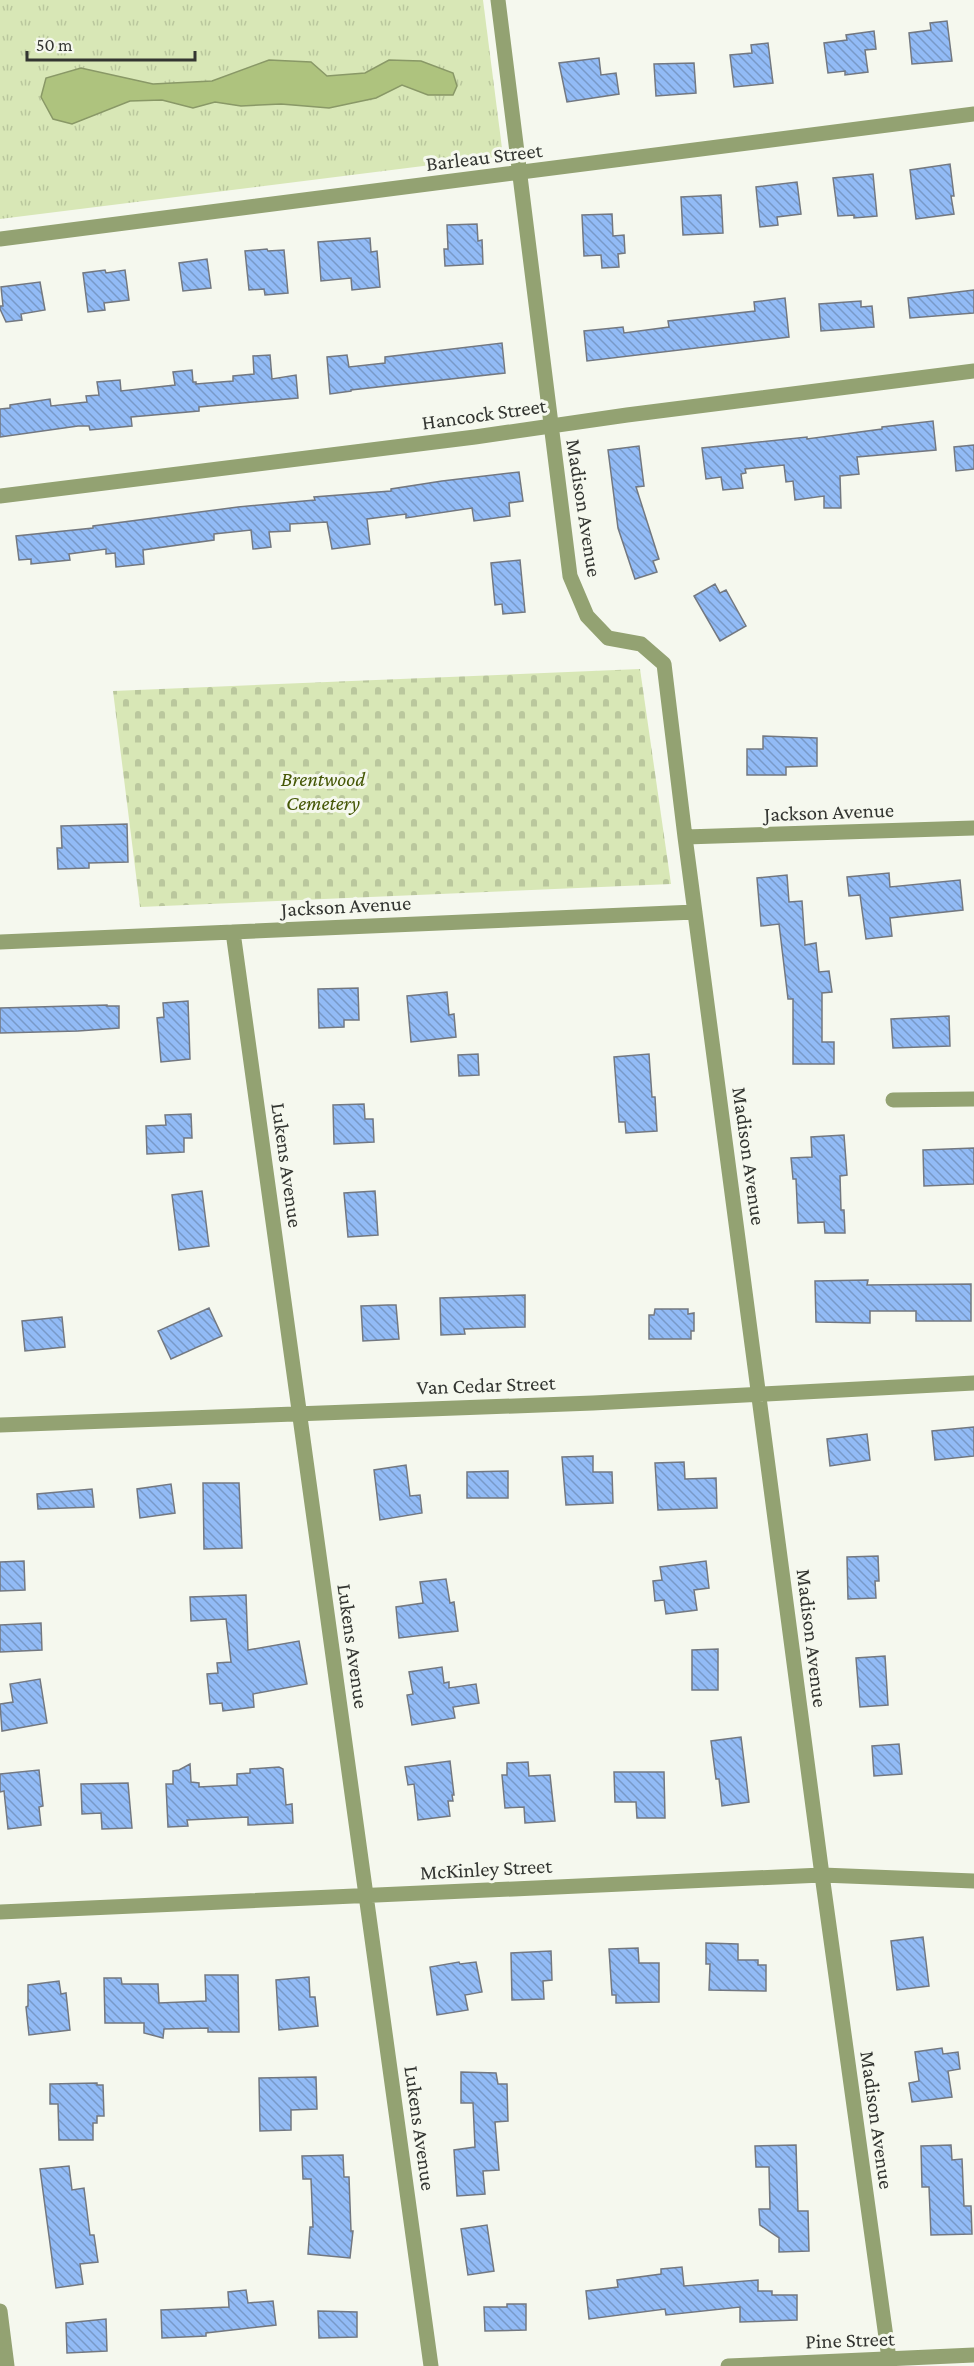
<svg xmlns="http://www.w3.org/2000/svg" width="974" height="2366" viewBox="0 0 974 2366" font-family="'Crimson Pro',serif">
	<style>
		.grass { fill: url(#grass-tufts) }
		.cemetery { fill: url(#cemetery-stones) }
		.water { fill: #aec37e; stroke: #899867; stroke-width: 1.5 }
		.building { fill: url(#building-back-hatch); stroke: #737880; stroke-width: 1.5 }
		.lines { fill: none; stroke-linecap: round; stroke-linejoin: round }
		.street { stroke: #93a272; stroke-width: 15 }
		.labels { text-anchor: middle; dominant-baseline: central; stroke-width: 6; stroke-linejoin: round; paint-order: stroke }
		.street-label { font-size: 21px; fill: #333531; stroke: #f5f8ee }
		.park-label { font-size: 21px; font-style: italic; fill: #455706; stroke: #f5f8ee }
	</style>
	<defs>
		<pattern id="grass-tufts" width="24" height="20" patternUnits="userSpaceOnUse" patternTransform="scale(1.5)"><rect width="24" height="20" fill="#d8e7b6"/><path d="M3 7l-1-3M5 7V3M7 7l1-3M15 17l-1-3M17 17v-4M19 17l1-3" fill="none" stroke="#bac79d"/></pattern>
		<pattern id="cemetery-stones" width="16" height="16" patternUnits="userSpaceOnUse" patternTransform="scale(1.5)"><rect width="16" height="16" fill="#d8e7b6"/><path d="M2 7V4a2 2 0 0 1 4 0v3zM10 15v-3a2 2 0 0 1 4 0v3z" fill="#bac79d"/></pattern>
		<pattern id="building-back-hatch" width="6" height="6" patternUnits="userSpaceOnUse" patternTransform="scale(1.5)"><rect width="6" height="6" fill="#92bbf6"/><path d="M-1 5l2 2M0 0l6 6M5-1l2 2" fill="none" stroke="#7899c8"/></pattern>
	</defs>
	<rect width="100%" height="100%" fill="#f5f8ee"/>
	<!-- grass -->
	<path class="grass" d="M0 0H483L503 156 0 219Z"/>
	<!-- cemetery -->
	<path class="cemetery" d="M640 669 671 884 140 907 113 691Z"/>
	<!-- water -->
	<path class="water" d="M269 60 311 62 327 76 365 73 389 60 421 61 453 73 457 86 453 95H428L402 85 376 98 329 108 281 104 241 106 215 102 193 108 162 100 130 101 72 124 53 119 41 97 46 78 81 68 153 84 212 81Z"/>
	<!-- building -->
	<path class="building" d="M947 21 952 61 912 64 909 33 931 30 930 23Z
		M874 31 876 49 865 50 868 72 845 75V71L828 73 824 43 847 40 846 35Z
		M768 43 773 83 734 87 730 55 752 53 751 45Z
		M599 58 601 75 616 73 619 94 567 102 559 63Z
		M694 63 696 93 656 96 654 64Z
		M950 164 954 196H951L954 214 916 219 910 170Z
		M873 174 877 216 854 218V215L838 216 833 178Z
		M797 182 801 214 777 217 778 225 760 227 756 187Z
		M721 195 723 233 683 235 681 197Z
		M612 214 613 236 624 235 625 253 618 254 619 267 602 268 601 255 584 256 582 215Z
		M477 224 478 241 482 240 483 264 445 266 444 249H448L447 225Z
		M370 238 371 252 377 251 380 287 352 290 351 278 321 281 318 242Z
		M267 249 268 251 284 250 288 293 265 295 264 289 249 290 245 251Z
		M207 259 211 288 183 291 179 263Z
		M105 270 106 273 125 270 129 300 104 303 105 310 88 312 83 273Z
		M40 282 45 310 21 314 22 320 6 322 0 309V306H3L1 287Z
		M974 290V313L910 318 908 298Z
		M785 298 789 337 587 361 584 331 623 327 624 333 669 327 668 321 755 311 754 302Z
		M861 301V307L872 306 874 327 821 331 819 304Z
		M502 343 505 373 351 390V391L330 394 327 357 347 355 349 367 385 363V357Z
		M270 355 272 379 296 375 298 398 199 407V411L131 417 132 426 90 430 89 426H78L0 437V409L10 408V405L50 399 51 406 87 402 86 396 99 395 97 382 120 380 121 391 175 385 173 372 192 370 193 382H196V384L233 381V376L254 374 253 356Z
		M933 421 936 450 857 457 859 474 840 476 841 508H824V496L795 500 793 481 786 482 784 465 745 469 746 473 741 474 743 488 723 490 721 477 706 479 702 448 807 437V439L882 429V427Z
		M974 445V469L956 471 954 447Z
		M639 446 644 486 636 487 659 559 653 561 657 572 635 579 618 528 608 450Z
		M519 472 523 501 509 503 510 516 474 521 472 508 406 518V514L367 519 370 544 332 549 327 522 290 524V531L269 532 271 547 253 549 251 530 214 534V540L143 550 144 564 116 567 115 553 106 554V549L69 554 70 560 31 564V559L19 560 16 536 93 528V526L238 507 315 500 314 497 391 491V489L442 481Z
		M520 560 525 612 503 614 502 604 495 605 491 563Z
		M715 584 720 593 726 590 746 626 720 641 694 596Z
		M763 736 817 738V766L786 767V775H747V749H763Z
		M127 824 128 862 89 863V868L58 869 57 848H62L61 826Z
		M889 873 890 887 960 880 963 910 890 918 892 936 866 939 860 895 849 896 847 877Z
		M787 875 789 902 802 901 805 945 816 943 819 972 829 971 832 992 822 993V1042H834V1064H793V999H788L779 924 761 926 757 878Z
		M358 988 359 1020H344V1027L319 1028 318 989Z
		M447 992 449 1015 454 1014 456 1037 411 1042 407 996Z
		M188 1001 190 1059 161 1062 157 1018 164 1017 163 1003Z
		M107 1005V1006H119V1028L78 1031 0 1033V1008Z
		M949 1016 950 1046 893 1048 891 1019Z
		M478 1054 479 1075 459 1076 458 1055Z
		M649 1054 652 1097H655L657 1131 626 1133 625 1122H619L614 1057Z
		M364 1104 365 1119H373L374 1142 334 1144 333 1105Z
		M191 1114 192 1138H184V1152L147 1154 146 1126 166 1125 165 1115Z
		M844 1135 847 1175 840 1176 841 1210H844L845 1233H825L824 1222 798 1223 796 1179H793L791 1158 812 1157 811 1137Z
		M974 1148V1184L924 1186 923 1150Z
		M202 1191 209 1246 179 1250 172 1195Z
		M375 1191 378 1235 348 1237 344 1193Z
		M868 1280 867 1285 971 1284V1321H916V1311H870V1323L816 1322 815 1281Z
		M525 1295V1327L464 1329 465 1334 441 1335 440 1298Z
		M388 1305H396L399 1339 363 1341 361 1306Z
		M209 1308 222 1336 171 1359 158 1331Z
		M655 1309H688V1314L694 1313V1331H691V1339H649V1315H654Z
		M62 1317 65 1347 25 1351 22 1321Z
		M974 1427V1456L935 1460 932 1431Z
		M867 1434 870 1460 830 1466 827 1439Z
		M593 1456V1472H612L613 1503 566 1505 562 1457Z
		M684 1462 685 1479 716 1478 717 1508 658 1510 655 1463Z
		M406 1465 410 1496 420 1495 422 1513 380 1520 374 1470Z
		M508 1471V1498H467V1472Z
		M203 1483H239L242 1548 204 1549Z
		M171 1484 175 1513 140 1518 137 1489Z
		M92 1489 94 1507 38 1509 37 1494Z
		M878 1556 879 1581H875L876 1598 848 1599 847 1557Z
		M24 1561 25 1590 0 1591V1562Z
		M706 1561 709 1588 694 1590 697 1610 666 1614 664 1600 655 1601 653 1581 662 1580 660 1567Z
		M446 1579 450 1603 454 1602 458 1631 399 1638 396 1607 423 1603 420 1582Z
		M246 1595 248 1650 299 1641 307 1684 253 1694 254 1707 223 1711 222 1703 210 1704 207 1674 218 1673 217 1663 231 1662 226 1619 191 1621 190 1597Z
		M41 1623 42 1650 0 1652V1625Z
		M718 1649V1690H692V1650Z
		M885 1656 888 1705 860 1707 856 1658Z
		M442 1667 444 1683 449 1682V1688L476 1684 479 1703 453 1707 455 1718 412 1725 407 1695 413 1694 409 1672Z
		M40 1679 47 1723 2 1731 0 1704 13 1702 10 1684Z
		M741 1737 749 1802 722 1806 719 1779H716L711 1741Z
		M899 1744 902 1774 874 1776 872 1746Z
		M450 1761 454 1795H452L453 1801H448L450 1816 418 1820 414 1784 408 1785 405 1767Z
		M528 1762 529 1776 550 1775 555 1821 525 1823 524 1807 505 1808 502 1775H507V1763Z
		M190 1764 191 1782 199 1783V1787L237 1785V1774L250 1773V1769L279 1767 283 1769 286 1805 292 1804 293 1823 248 1825V1817L187 1820 188 1826 168 1827 166 1784H173V1771L179 1770Z
		M39 1770 43 1806 39 1807 41 1825 8 1829 4 1791 0 1792V1774Z
		M614 1772H664L665 1818H637L636 1802H615Z
		M128 1783 132 1828 102 1829 101 1813 82 1814 81 1784Z
		M923 1937 929 1986 897 1990 891 1941Z
		M706 1943 738 1944V1960H758V1965H766V1991L709 1990 710 1964H706Z
		M638 1948 639 1963H659V2002L616 2003V1995H612L609 1949Z
		M551 1951 552 1980 543 1981 544 1999 512 2000 511 1953Z
		M459 1962 460 1964 476 1962 482 1992 465 1995 468 2010 437 2015 430 1967Z
		M205 1975H238L239 2032H208V2028L164 2029 163 2038 144 2033V2023H105L104 1978H121L122 1984H158L159 2003 206 2001Z
		M309 1977 310 1997H315L318 2026 279 2030 276 1980Z
		M59 1981 61 1994 66 1993 70 2030 29 2035 26 2007 28 2006V1985Z
		M942 2048 943 2054 958 2052 960 2069 948 2071 952 2097 912 2102 909 2083 919 2081 915 2052Z
		M461 2072 496 2073 498 2084H507L508 2121 495 2122 499 2170 483 2171 485 2194 457 2196 454 2150 475 2147 473 2103H461Z
		M316 2077 317 2109 291 2110V2130L260 2131 259 2078Z
		M97 2083V2085H103L104 2116H97V2123H93V2140H59L58 2104H50V2084Z
		M796 2145 798 2211H808L809 2251 779 2252V2238L760 2225 759 2209H770L769 2167H756L755 2146Z
		M951 2145 952 2160 962 2159 964 2206H971L972 2234 931 2235 929 2187H922L921 2146Z
		M343 2155 344 2177H349L351 2231H353L350 2258 308 2254 310 2227H313L311 2179H303L302 2156Z
		M69 2166 72 2190 84 2188 90 2235H94L98 2262 80 2264 83 2284 56 2288 40 2169Z
		M487 2225 494 2271 468 2275 461 2229Z
		M682 2267 684 2286 758 2280V2291H772V2295H797V2320L740 2322V2307L666 2315 665 2309 589 2319 586 2291 618 2287 617 2280 661 2274V2269Z
		M246 2290 248 2303 273 2301 276 2325 206 2333V2336L162 2338 161 2310 229 2307 228 2292Z
		M507 2304H526V2330L485 2331 484 2307H507Z
		M318 2311 357 2312V2337L319 2338Z
		M106 2319 107 2351 67 2353 66 2323Z"/>
	<g class="lines">
		<!-- street -->
		<path class="street" d="M498 0 570 576 587 616 608 638 641 644 664 664 685 837 822 1875 890 2366
			M0 239 974 114
			M0 496 475 437 627 415 974 371
			M685 837 974 828
			M233 932 431 2366
			M0 942 695 912
			M893 1100 974 1099
			M0 1425 593 1403 974 1383
			M0 1912 822 1875 974 1881
			M0 2311 7 2366
			M728 2366 974 2355"/>
	</g>
	<g class="labels">
		<!-- street labels -->
		<g class="street-label">
			<text transform="translate(484 157) rotate(-7)">Barleau Street</text>
			<text transform="translate(484 414) rotate(-8)">Hancock Street</text>
			<text transform="translate(584 508) rotate(81)">Madison Avenue</text>
			<text transform="translate(829 812) rotate(-2)">Jackson Avenue</text>
			<text transform="translate(346 906) rotate(-3)">Jackson Avenue</text>
			<text transform="translate(749 1156) rotate(82)">Madison Avenue</text>
			<text transform="translate(287 1165) rotate(82)">Lukens Avenue</text>
			<text transform="translate(486 1385) rotate(-2)">Van Cedar Street</text>
			<text transform="translate(812 1638) rotate(83)">Madison Avenue</text>
			<text transform="translate(353 1646) rotate(82)">Lukens Avenue</text>
			<text transform="translate(486 1869) rotate(-3)">McKinley Street</text>
			<text transform="translate(877 2120) rotate(82)">Madison Avenue</text>
			<text transform="translate(420 2128) rotate(82)">Lukens Avenue</text>
			<text transform="translate(850 2340) rotate(-2)">Pine Street</text>
		</g>
		<!-- park labels -->
		<g class="park-label">
			<text x="323" y="779">Brentwood<tspan x="323" dy="24">Cemetery</tspan></text>
		</g>
	</g>
	<!-- scale -->
	<path d="M27 51v9h168v-9" fill="none" stroke="#333531" stroke-width="3"/>
	<text x="36" y="51" font-size="18" fill="#333531" stroke="#f5f8ee" stroke-width="4.5" paint-order="stroke">50 m</text>
</svg>
